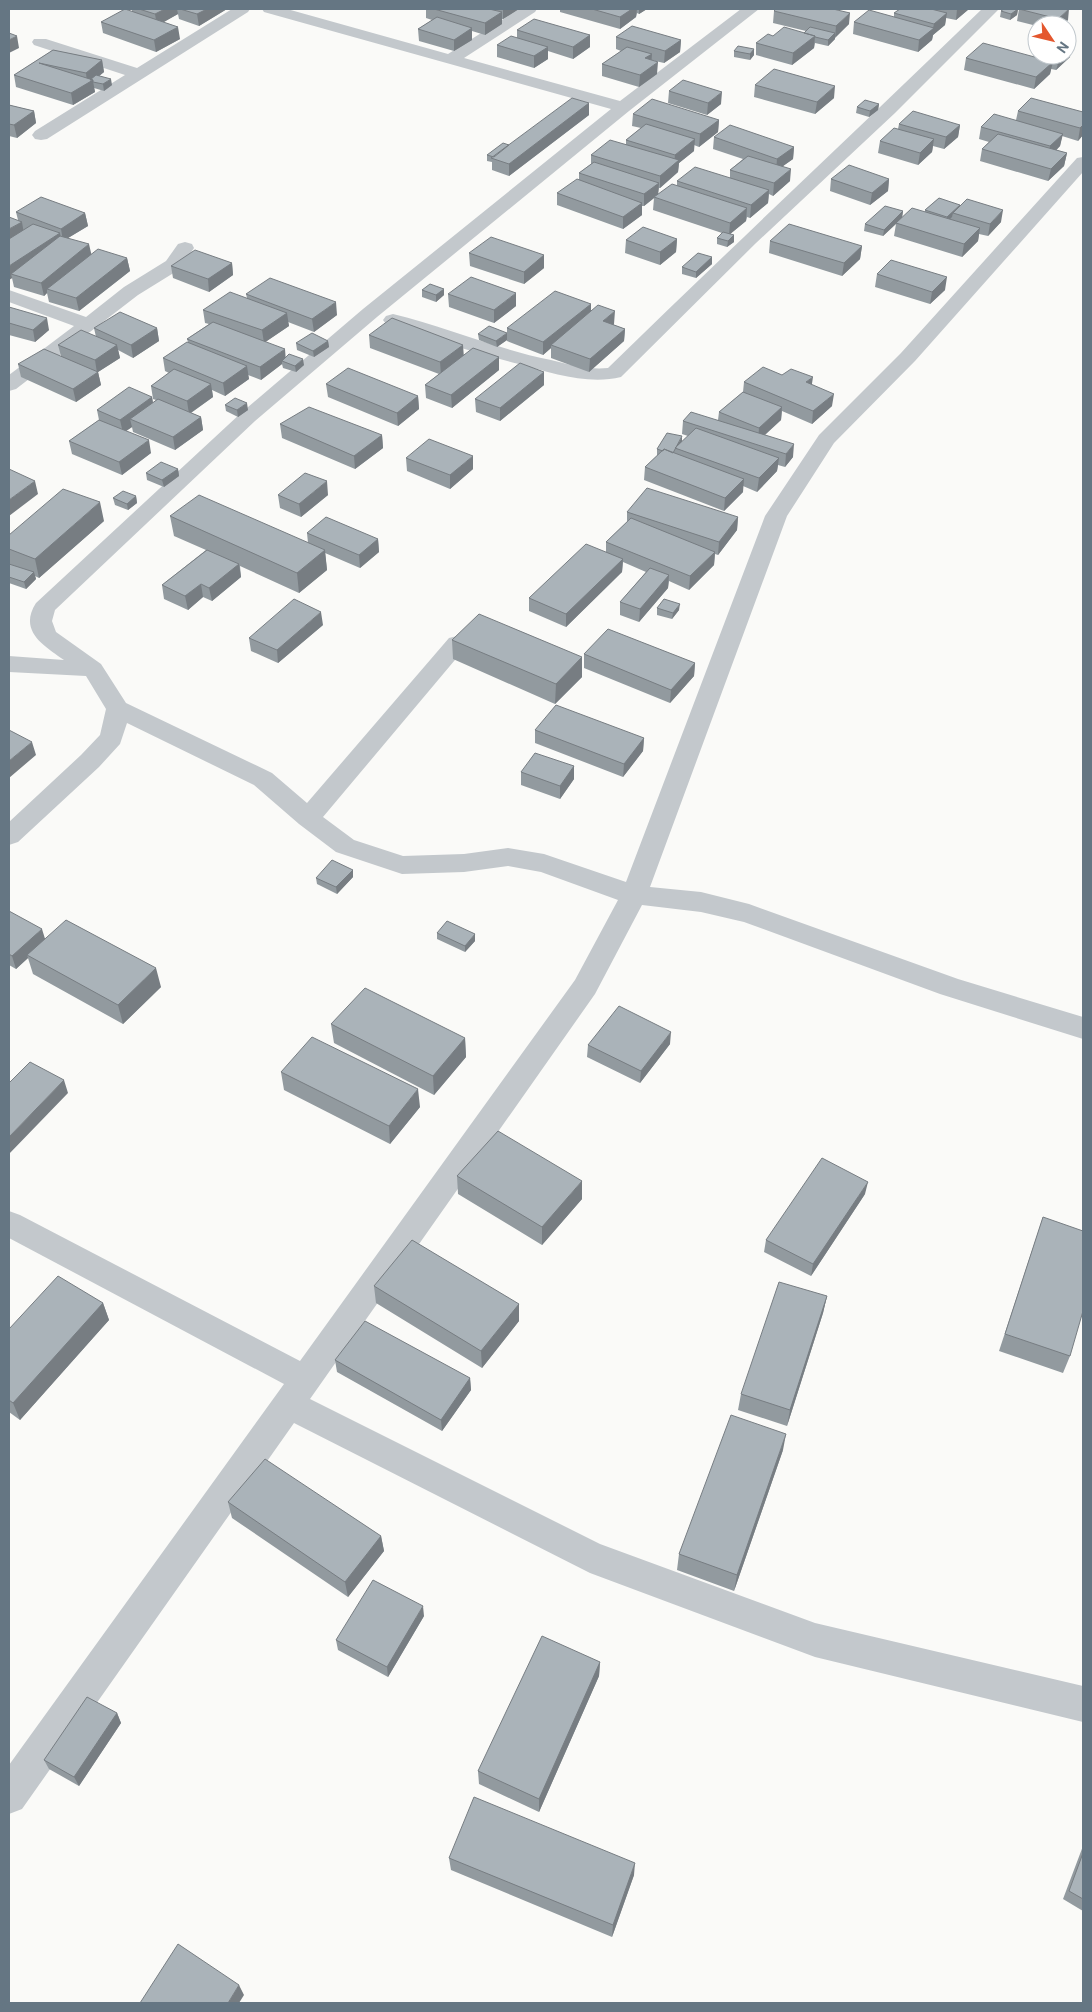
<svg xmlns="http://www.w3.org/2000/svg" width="1092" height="2012" viewBox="0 0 1092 2012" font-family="Roboto,sans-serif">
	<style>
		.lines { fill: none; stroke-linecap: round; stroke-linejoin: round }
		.minor { fill: #c3c8cc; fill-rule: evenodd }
		.wall { fill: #929a9f }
		.shaded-wall { fill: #777d82 }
		.building { fill: #aab3b9; stroke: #777d82 }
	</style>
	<rect width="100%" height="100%" fill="#fafaf8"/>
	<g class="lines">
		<!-- minor -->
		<path class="minor" d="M232 9H250L248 12 47 139 41 140 35 139 32 135 35 131 125 75 34 45 32 42 34 39H46L137 68Z
			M262 9H287L448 54 519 9H537L535 12 464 58 620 101 741 9H759L629 111 377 317 255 421 55 610 52 621 56 632 101 664 126 703 272 773 307 803 449 638 457 636 465 638 469 643 465 648 323 817 354 840 403 856 464 854 508 848 544 854 626 882 765 516 819 435 901 353 1077 158 1083 157V172L915 361 834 443 787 516 650 887 701 892 749 904 958 979 1083 1017V1039L940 994 744 922 701 912 642 905 595 994 310 1399 600 1544 815 1623 1083 1686V1722L815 1657 590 1573 294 1423 22 1809 9 1814V1765L284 1384 9 1238V1211L20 1215 300 1361 575 980 618 900 541 872 508 866 464 872 402 874 336 852 299 824 254 785 127 723 120 744 99 767 18 842 9 845V822L81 755 100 735 106 709 86 676 9 672V656L64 660C44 646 18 631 36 603L241 413 363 309 611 109 264 12Z
			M982 9H999L895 113 756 243 621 377C588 385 551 373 519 364 474 353 430 338 386 324L383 320 386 316 393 314C446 327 497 349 551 360 570 365 589 370 608 368 732 247 858 129 982 9Z
			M185 242 192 244 194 248 180 269 138 295 16 389 9 391V375L74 326 9 302V290L86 317 124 287 166 261 178 244Z"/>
	</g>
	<!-- wall -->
	<path class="wall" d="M132 9H227L199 26 179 19 178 14 163 22 180 39 156 52 103 33 101 22 132 12Z
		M426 9H519L503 19H502V24L485 35 472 31V40L454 51 419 41 418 29 432 20 426 18Z
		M560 9H647L639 14 637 13 636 17 620 29 560 12Z
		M900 9H969L956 20 946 18 945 25 933 35 932 40 918 52 853 34 854 22 894 17V13Z
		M1018 9 1017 15 1010 20 1000 17 1001 11Z
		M1019 9 1068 20 1062 25H1037V26L1017 21Z
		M774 11 849 24 835 37V39L828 46 815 43 814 48 792 65 756 55V43L804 33 806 31 773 23Z
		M517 30 590 35V47L573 59 548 51V59L534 68 497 57V45L517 38Z
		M616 37 681 40 680 52 664 63 651 60 657 74 639 87 602 76V64L621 51 616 49Z
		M754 49V55L750 60 734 57V51Z
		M53 50 102 60 104 72 99 76 112 85 104 91 94 88 95 92 73 105 16 87 14 75Z
		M1070 57 1056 70 1051 69 1050 74 1034 89 964 70 966 58 1040 59Z
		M755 85 834 98 815 114 754 97Z
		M669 91 721 104 707 115 668 103Z
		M589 103V115L509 176 492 170V162L487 161V155L509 145Z
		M879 104 878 110 869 117 856 113 857 107Z
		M9 105 34 111 36 123 17 138 9 136Z
		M1018 111 1083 112V135L1078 141 1062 136 1060 146 1056 150 1067 153 1064 166 1048 181 980 161 982 149 989 142 979 139 981 127 1016 120Z
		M633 114 719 120 718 132 699 147 694 145V151L679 163 678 172 660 188H659L658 194 677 185V181L730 178V170L743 159 713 149 714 137 794 147 793 159 783 166 790 181 773 196 769 194 768 203 750 218 747 217 746 221 730 234 734 242 727 247 717 244V238L722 233 653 210 654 198 644 206H642V215L623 229 557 205V193L579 180V173L591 164V155L626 144V140L641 128 632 126Z
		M899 124 960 125 958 137 944 149 933 146 932 152 918 165 878 153 880 141 898 129Z
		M831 179H889L888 191 870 205 830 191Z
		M939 198 1001 222 988 236 979 234 978 241 962 257 894 236 896 224 883 236 864 231 865 224 903 211 902 217 925 212V210Z
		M16 212 85 213 88 226 68 238 91 254 127 258 130 271 79 311 49 302 47 293 44 296 14 287 12 278 9 280 18 220Z
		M677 239 676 252 660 265 625 253 626 240Z
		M770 241 862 246 860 259 842 276 769 253Z
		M469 253 544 255V268L524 284 470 266Z
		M712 257V264L696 278 682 274V267Z
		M232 263 233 275 209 292 173 278 171 266Z
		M877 274 945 290 930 304 875 287Z
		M444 289V295L436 302 422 297V290Z
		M246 294 337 315 314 332 288 322 289 326 265 342 286 358 304 365 296 372 283 368 282 364 261 380 248 375 249 379 225 396 212 390 213 397 191 413 201 417 203 430 175 450 133 432 132 427 126 431 151 453 122 475 72 454 69 441 99 420 97 410 152 397 153 403 156 400 153 399 151 386 169 373 165 371 163 358 188 342 187 339 209 324 205 323 203 310 247 298Z
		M448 294 516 306 494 323 449 307Z
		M591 304V312L614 324V325L625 329 624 341 589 372 551 358V348L543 355 507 341V328Z
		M9 307 49 330 35 342 9 335Z
		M94 328H157L159 341 133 358 118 350 120 358 98 372 101 385 76 402 21 377 18 364 61 356 58 345 96 337Z
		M478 334 507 340 497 347 479 340Z
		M369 335 463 345V355L499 357V370L452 408 426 398 425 385 439 374 370 348Z
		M328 341 329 347 314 357 297 350 296 343Z
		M544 372V385L500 421 476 412 475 399Z
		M782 375 812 385 832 406 812 424 782 411 781 420 765 435 793 457 785 467 778 465 777 471 757 492 743 486V492L724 511 644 480 645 467 657 456V449L682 442 688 436 682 434 683 421 718 420 719 412 743 392 744 382Z
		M326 384 418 396 419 409 398 426 328 397Z
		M225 405 248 410 238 417 226 411Z
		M280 424 382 435 383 448 355 469 282 438Z
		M406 458 473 469 450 489 407 471Z
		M178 469 179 476 164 487 147 480 146 473Z
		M278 495H328L301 517 280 508Z
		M136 496 137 503 128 510 115 505 113 498Z
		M627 512 738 517 737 530 718 555 715 554 714 565 689 590 669 581 668 588 639 622 620 615V602L646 572 623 562 622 572 566 627 529 611V598L606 552V542L627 522Z
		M170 516 308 543 307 533 378 539 379 552 360 568 325 553 327 570 299 593 240 566 241 577 212 601 203 597 188 610 164 599 162 585 206 550 174 536Z
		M104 521 39 578 35 576 36 579 26 589 9 583V535Z
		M657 608 679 610 672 619 657 615Z
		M323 625 278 663 251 651 249 638Z
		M452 640 582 657V677L555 704 453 659Z
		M584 654 695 663 694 676 670 703 584 668Z
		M535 730 644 738 643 751 623 777 535 743Z
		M574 766V779L560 799 521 785V772Z
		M353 870V877L337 894 317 884 316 878Z
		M9 911 45 939 161 987 123 1024 33 974 28 958 16 969 9 965Z
		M437 933 475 941 465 952 437 939Z
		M331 1024 465 1038 466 1057 434 1095 334 1043Z
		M670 1044 640 1083 587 1057 588 1045Z
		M281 1072 420 1107 390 1144 284 1090Z
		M457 1176 582 1199 542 1245 458 1194Z
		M865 1194 811 1276 764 1252 766 1240Z
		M1043 1217 1070 1356 1063 1373 999 1351Z
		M374 1286 519 1304V1321L482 1368 376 1303Z
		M827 1296 823 1313 787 1426 738 1410 741 1394Z
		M103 1303 109 1320 20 1420 9 1412V1329Z
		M335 1360 470 1378 471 1390 442 1431 337 1372Z
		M783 1450 734 1591 677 1570 679 1554Z
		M228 1502 381 1536 384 1551 348 1597 232 1518Z
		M424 1616 388 1677 338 1650 336 1640Z
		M600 1662 599 1676 539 1812 479 1784 478 1771Z
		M117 1713 121 1723 79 1786 49 1769 44 1760Z
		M1083 1846V1911L1063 1899Z
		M449 1858 634 1875 612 1937 451 1870Z"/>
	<!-- shaded-wall -->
	<path class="shaded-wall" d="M165 9H177L178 14 157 26 155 14Z
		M207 9H227L199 26 197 14Z
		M503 9H519L503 19Z
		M632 9H637L636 17 620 29V17Z
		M639 9H647L639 14Z
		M957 9H969L956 20Z
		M1018 9 1017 15 1010 20 1011 14Z
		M1069 9 1068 20 1062 25H1057L1058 19Z
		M502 12V24L485 35V23Z
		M850 13 849 24 835 38 836 26Z
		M947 13 945 25 933 35 932 40 918 52 919 40 933 28 934 24Z
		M178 27 180 39 156 52 154 40Z
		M472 28V40L454 51V40Z
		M835 33V39L828 46V40Z
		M590 35V47L573 59V47Z
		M17 36 19 48 9 53V40Z
		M815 36 814 48 792 65 793 53Z
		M681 40 680 52 664 63 665 51Z
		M548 47V59L534 68V56Z
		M754 49V55L750 60V54Z
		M1071 51 1070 57 1056 70 1058 64Z
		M652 54 651 66 645 58Z
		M102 60 104 72 93 81 95 92 73 105 71 93 87 83 86 73Z
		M658 62 657 74 639 87 640 75Z
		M1053 62 1050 74 1034 89 1036 77Z
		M111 79 112 85 104 91 103 84Z
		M835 86 834 98 815 114 817 102Z
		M722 92 721 104 707 115 708 103Z
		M589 103V115L509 176V164Z
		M879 104 878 110 869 117 870 111Z
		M34 111 36 123 17 138 14 125Z
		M719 120 718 132 699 147 700 134Z
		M960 125 958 137 944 149 946 137Z
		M1083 125V135L1078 141 1080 128Z
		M1063 134 1060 146 1048 159 1050 146Z
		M695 139 694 151 679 163 678 172 660 188V176L674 164 675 155Z
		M934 139 932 152 918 165 920 153Z
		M794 147 793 159 776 171 777 159Z
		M1067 153 1064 166 1048 181 1051 169Z
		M791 169 790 181 773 196 774 183Z
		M889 179 888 191 870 205 872 193Z
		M659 183 658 195 654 197V198L644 206V194Z
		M769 190 768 203 750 218 751 205Z
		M642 203V215L623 229V217Z
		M960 205 953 213 952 217 946 223 947 217Z
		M747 208 746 221 729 235 730 223Z
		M1003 210 1001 222 988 236 990 224Z
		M903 211 902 218 883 236 884 230Z
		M85 213 88 226 63 241 61 229Z
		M22 222 24 234 9 244V229Z
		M980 228 978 241 962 257 964 244Z
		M60 233 62 246 11 274 12 278 9 280V266Z
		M734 235V242L727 247 728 241Z
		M677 239 676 252 660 265V252Z
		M89 244 92 257 47 289V293L44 296 41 283Z
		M862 246 860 259 842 276 844 263Z
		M544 255V268L524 284V272Z
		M712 257V264L696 278V272Z
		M127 258 130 271 79 311 76 298Z
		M232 263 233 275 209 292 208 279Z
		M947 277 945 290 930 304 932 292Z
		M444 289V295L436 302V295Z
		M516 293V306L494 323V310Z
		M336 302 337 315 314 332 312 319Z
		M591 304V316L551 345V348L543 355V342Z
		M615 311 614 324 603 334V321Z
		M287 313 289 326 264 343 262 330Z
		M47 318 49 330 35 342 33 330Z
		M157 328 159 341 133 358 131 345Z
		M625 329 624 341 589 372 590 359Z
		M507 333V340L497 347 496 341Z
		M328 341 329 347 314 357 313 351Z
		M117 345 120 358 98 372 101 385 76 402 73 389 97 373 95 360Z
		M463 345 464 358 441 375 440 362Z
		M285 349 286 362 282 361V364L261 380 260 367Z
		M499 357V370L452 408 451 395Z
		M303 359 304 365 296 372 295 366Z
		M247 366 249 379 225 396 223 383Z
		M544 372V385L500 421V408Z
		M813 377 811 390 806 382Z
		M211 384 213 397 189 414 187 401Z
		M834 394 832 406 812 424 813 411Z
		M418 396 419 409 398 426 397 413Z
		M152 397 154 410 130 419 132 427 123 433 120 420Z
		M247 403 248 410 238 417 237 410Z
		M782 407 781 420 758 441 759 428Z
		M201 417 203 430 175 450 173 437Z
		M382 435 383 448 355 469 354 456Z
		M682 436V443L676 448Z
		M149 440 151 453 122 475 119 462Z
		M794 444 793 457 785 467 786 454Z
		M473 456V469L450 489V475Z
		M779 458 777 471 757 492 759 478Z
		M178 469 179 476 164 487 162 480Z
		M744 479 743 492 724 511 725 498Z
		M35 481 38 494 9 516V500Z
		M327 481 328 495 301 517 299 504Z
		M136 496 137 503 128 510 127 504Z
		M100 502 104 521 39 578 35 559Z
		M738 517 737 530 718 555 719 542Z
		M378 539 379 552 360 568 359 555Z
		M325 550 327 570 299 593 297 573Z
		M715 552 714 565 689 590 690 576Z
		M623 559 622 572 566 627V614Z
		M239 564 241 577 212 601 209 588Z
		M34 572 36 579 26 589 24 582Z
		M669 575 668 588 639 622 640 609Z
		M201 584 203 597 188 610 185 596Z
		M680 604 679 610 672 619 673 613Z
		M321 612 323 625 278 663 277 650Z
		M582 657V677L555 704 556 684Z
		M695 663 694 676 670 703 671 690Z
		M644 738 643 751 623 777 624 764Z
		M32 742 36 755 9 778V761Z
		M574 766V779L560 799V786Z
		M353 870V877L337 894 336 887Z
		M42 929 46 942 27 955 28 958 16 969 12 956Z
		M475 934V941L465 952V946Z
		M156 968 161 987 123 1024 118 1005Z
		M671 1032 670 1044 640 1083 641 1071Z
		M465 1038 466 1057 434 1095 433 1076Z
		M64 1080 68 1093 9 1154V1137Z
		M418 1089 420 1107 390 1144 389 1126Z
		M582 1181V1199L542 1245V1227Z
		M868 1182 865 1194 811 1276 813 1264Z
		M827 1296 823 1313 787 1426 790 1410Z
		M103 1303 109 1320 20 1420 13 1403Z
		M519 1304V1321L482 1368 481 1351Z
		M470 1378 471 1390 442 1431 441 1420Z
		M786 1434 783 1450 734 1591 737 1575Z
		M381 1536 384 1551 348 1597 345 1582Z
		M423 1606 424 1616 388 1677 387 1667Z
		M600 1662 599 1676 539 1812V1799Z
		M117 1713 121 1723 79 1786 74 1777Z
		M635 1863 634 1875 612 1937 613 1925Z
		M239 1985 244 1995 239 2003H228Z"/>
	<!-- building -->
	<path class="building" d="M125 9 178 27 154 40 101 22Z
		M139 9H165L155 14Z
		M180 9H207L197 14Z
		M434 9H489L502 12 485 23Z
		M592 9H632L620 17Z
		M776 9H833L850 13 836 26 774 11Z
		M900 9H931L947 13 934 24 894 13Z
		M1004 9H1018L1011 14 1001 11Z
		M1019 9H1069L1058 19Z
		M869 10 934 28 919 40 854 22Z
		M437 17 472 28 454 40 418 29Z
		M534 19 590 35 573 47 517 30Z
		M632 26 681 40 665 51 616 37Z
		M784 27 815 36 793 53 756 43 768 34 773 36Z
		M810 27 835 33 828 40 815 37V36L804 33Z
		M9 33 17 36 9 40Z
		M511 36 548 47 534 56 497 45Z
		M983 43 1053 62 1036 77 966 58Z
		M738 46 754 49 750 54 734 51Z
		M627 47 652 54 645 58 658 62 640 75 602 64Z
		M53 50 102 60 86 73 39 63 93 80 71 93 14 75Z
		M1067 50 1071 51 1058 64 1040 59 1044 55H1067Z
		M774 69 835 86 817 102 755 85Z
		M96 75 111 79 103 84 93 82V80H90Z
		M683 80 722 92 708 103 669 91Z
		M572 98 589 103 509 164 491 158Z
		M1031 98 1083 112V125L1080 128 1018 111Z
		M652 99 719 120 700 134 633 114Z
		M865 100 879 104 870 111 857 107Z
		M9 105 34 111 14 125 9 124Z
		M913 111 960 125 946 137 899 124Z
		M994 114 1063 134 1050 146 981 127Z
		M646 124 695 139 675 155 626 140Z
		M730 125 794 147 777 159 714 137Z
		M894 128 934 139 920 153 880 141Z
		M998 134 1067 153 1051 169 982 149Z
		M610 140 679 160 660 176 591 155Z
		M503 143 509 145 494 157 487 155Z
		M748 156 791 169 774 183 730 170Z
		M594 162 659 183 644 194 579 173Z
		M849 165 889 179 872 193 831 179Z
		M695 167 769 190 751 205 677 181Z
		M577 179 642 203 623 217 557 193Z
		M672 184 747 208 730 223 654 197Z
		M41 197 85 213 61 229 16 212Z
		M939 198 960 205 947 217 925 210Z
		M967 199 1003 210 990 224 953 213Z
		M885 206 903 211 884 230 865 224Z
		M912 208 980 228 964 244 896 223Z
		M9 217 22 222 9 229Z
		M33 224 60 233 9 266V239Z
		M789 224 862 246 844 263 770 241Z
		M643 227 677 239 660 252 626 240Z
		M723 232 734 235 728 241 717 238Z
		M60 236 89 244 41 283 11 274Z
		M491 237 544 255 524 272 469 253Z
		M98 249 127 258 76 298 47 289Z
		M195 250 232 263 208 279 171 266Z
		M698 253 712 257 696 272 682 267Z
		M891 260 947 277 932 292 877 274Z
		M471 277 516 293 494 310 448 294Z
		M270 278 336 302 312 319 246 294Z
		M430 284 444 289 436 295 422 290Z
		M555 291 591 304 543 342 507 328Z
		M230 292 287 313 262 330 203 310Z
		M598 305 615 311 603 321 625 329 590 359 551 345Z
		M9 307 47 318 33 330 9 323Z
		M120 312 157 328 131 345 94 328Z
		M392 318 463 345 440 362 369 335Z
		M213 322 285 349 260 367 187 339Z
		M489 326 507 333 496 341 478 334Z
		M81 330 117 345 95 360 58 345Z
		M312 333 328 341 313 351 296 343Z
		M187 342 247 366 223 383 163 358Z
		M473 348 499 357 451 395 425 385Z
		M44 349 98 372 73 389 18 364Z
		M289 354 303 359 295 366 282 361Z
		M520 363 544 372 500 408 475 399Z
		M763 367 782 375 791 369 813 377 806 382 834 394 813 411 744 382Z
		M348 368 418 396 397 413 326 384Z
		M174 369 211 384 187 401 151 386Z
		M129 387 152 397 120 420 97 410Z
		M743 392 782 407 759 428 719 412Z
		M235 398 247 403 237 410 225 405Z
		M158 399 201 417 173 437 130 419Z
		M309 407 382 435 354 456 280 424Z
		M691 412 794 444 786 454 683 421Z
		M99 420 149 440 119 462 69 441Z
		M696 428 779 458 759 478 675 448Z
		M667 433 682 436 673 453 664 449 663 451 657 449Z
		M429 439 473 456 450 475 406 458Z
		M664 449 744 479 725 498 645 467Z
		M161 462 178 469 162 480 146 473Z
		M9 469 35 481 9 500Z
		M305 473 327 481 299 504 278 495Z
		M647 488 738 517 719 542 627 512Z
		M63 489 100 502 35 559 9 549V535Z
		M123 491 136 496 127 504 113 498Z
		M199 495 325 550 297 573 170 516Z
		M326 517 378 539 359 555 307 533Z
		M631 518 715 552 690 576 606 542Z
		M586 544 623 559 566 614 529 598Z
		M207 550 239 564 209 588 201 584 185 596 162 585Z
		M9 564 34 572 24 582 9 577Z
		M650 568 669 575 640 609 620 602Z
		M294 599 321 612 277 650 249 638Z
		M664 599 680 604 673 613 657 608Z
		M479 614 582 657 556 684 452 640Z
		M608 629 695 663 671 690 584 654Z
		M556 705 644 738 624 764 535 730Z
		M9 730 32 742 9 761Z
		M535 753 574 766 560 786 521 772Z
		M332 860 353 870 336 887 316 878Z
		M9 911 42 929 12 956 9 954Z
		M66 920 156 968 118 1005 27 955Z
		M447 921 475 934 465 946 437 933Z
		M365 988 465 1038 433 1076 331 1024Z
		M619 1006 671 1032 641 1071 588 1045Z
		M312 1037 418 1089 389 1126 281 1072Z
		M30 1062 64 1080 9 1137V1083Z
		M498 1131 582 1181 542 1227 457 1176Z
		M822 1158 868 1182 813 1264 766 1240Z
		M1043 1217 1083 1231V1311L1070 1356 1005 1334Z
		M412 1240 519 1304 481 1351 374 1286Z
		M58 1276 103 1303 13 1403 9 1400V1329Z
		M779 1282 827 1296 790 1410 741 1394Z
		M365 1321 470 1378 441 1420 335 1360Z
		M731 1415 786 1434 737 1575 679 1554Z
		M265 1459 381 1536 345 1582 228 1502Z
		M373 1580 423 1606 387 1667 336 1640Z
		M542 1636 600 1662 539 1799 478 1771Z
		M87 1697 117 1713 74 1777 44 1760Z
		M474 1797 635 1863 613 1925 449 1858Z
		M1083 1853V1899L1069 1891Z
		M178 1944 239 1985 228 2003H140Z"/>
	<!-- border -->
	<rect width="1092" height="2012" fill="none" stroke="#657683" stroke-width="20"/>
	<!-- north arrow -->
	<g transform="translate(1052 40) rotate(125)"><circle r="24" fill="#ffffff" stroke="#c1c8cd"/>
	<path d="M0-4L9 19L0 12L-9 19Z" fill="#e4572e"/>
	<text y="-8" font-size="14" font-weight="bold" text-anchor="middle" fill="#657683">N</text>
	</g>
</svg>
